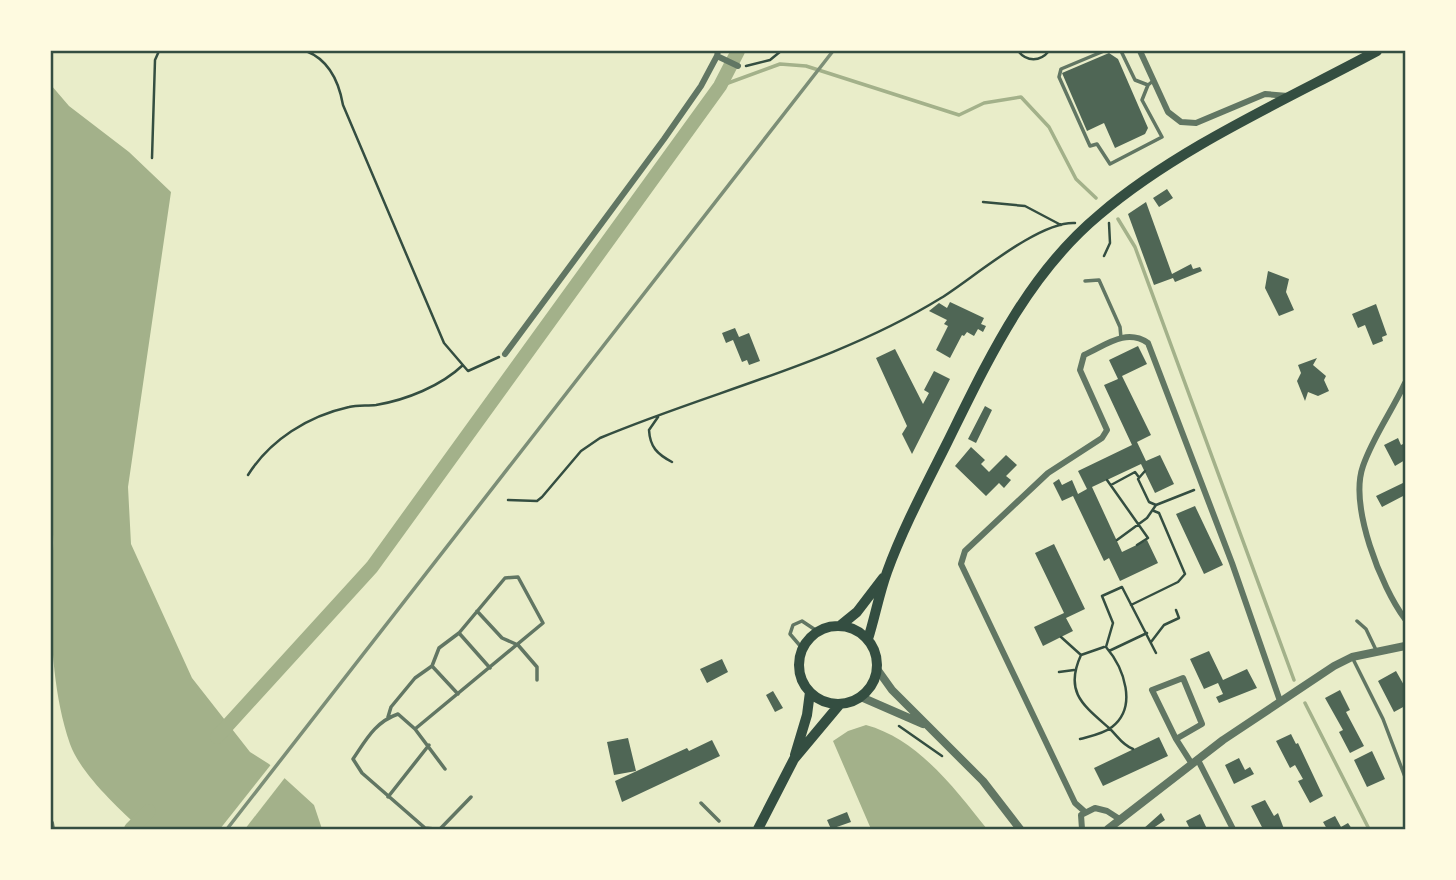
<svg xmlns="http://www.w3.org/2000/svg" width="1456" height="880" viewBox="0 0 1456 880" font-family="Merriweather,serif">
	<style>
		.water { fill: #a3b18a }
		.pier { fill: #e9edc9 }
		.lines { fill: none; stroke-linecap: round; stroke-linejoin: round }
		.stream { stroke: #a3b18a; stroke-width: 3.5 }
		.canal { stroke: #a3b18a; stroke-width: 14 }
		.building { fill: #4f6655 }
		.path { stroke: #344e41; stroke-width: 2.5 }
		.service { stroke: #617663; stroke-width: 3.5 }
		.minor { stroke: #617663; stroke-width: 6 }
		.tertiary { stroke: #617663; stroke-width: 8 }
		.primary { stroke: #344e41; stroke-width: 10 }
		.rail { stroke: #7c8e77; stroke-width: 3.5 }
		.neatline { fill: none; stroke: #344e41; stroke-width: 2.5 }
	</style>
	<rect width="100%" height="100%" fill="#e9edc9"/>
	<!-- water -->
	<path class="water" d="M51 85 69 106 129 152 171 192 128 487 131 544 192 678 250 752 269 764 314 805 322 829H141C118 808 81 774 70 744 54 697 51 644 51 596 51 568 56 544 51 516Z
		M866 725C918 739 955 789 987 829H871L833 741 848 731Z"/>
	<!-- pier -->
	<path class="pier" d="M273 762 287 775 245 829H220Z"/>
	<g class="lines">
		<!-- stream -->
		<path class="stream" d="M720 86 780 64 806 66 959 115 984 103 1021 97 1049 127 1076 179 1096 198
			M1118 219 1135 247 1294 680
			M1305 703 1369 829"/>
		<!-- canal -->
		<path class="canal" d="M217 737 372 567 720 86 738 51
			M131 829 149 811"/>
	</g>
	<!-- building -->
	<path class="building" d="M1109 53 1118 59 1148 128 1145 134 1115 148 1104 123 1087 131 1062 73Z
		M1167 189 1173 198 1159 207 1153 198Z
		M1146 202 1172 274 1191 264 1193 269 1200 267 1202 271 1175 282 1173 278 1154 285 1128 214Z
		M1268 271 1289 279 1286 292 1294 310 1279 316 1265 288Z
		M950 302 984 318 981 324 986 326 983 332 978 329 974 336 967 332 964 336 962 335 950 358 936 350 948 326 944 324 947 320 929 311 939 303 947 308Z
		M1376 304 1387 335 1382 337 1383 341 1373 345 1365 325 1358 328 1352 314Z
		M735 328 739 337 749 333 760 361 749 365 747 360 742 362 733 340 726 343 722 333Z
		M1138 346 1147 364 1122 376 1151 435 1137 442 1146 461 1160 455 1174 484 1155 493 1141 464 1092 487 1122 552 1147 540 1158 563 1120 581 1109 558 1104 561 1073 496 1062 501 1053 483 1059 479 1062 485 1072 480 1078 494 1087 489 1078 471 1132 445 1104 385 1118 379 1109 360Z
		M895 349 923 404 929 393 924 390 934 371 950 379 912 454 902 434 907 426 876 358Z
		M1317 358 1313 365 1326 376 1324 380 1329 391 1318 396 1308 392 1305 401 1297 381 1301 373 1298 365Z
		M985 406 992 410 976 443 968 439Z
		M1398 438 1401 445 1405 443V460L1395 466 1384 445Z
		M971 447 985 460 981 464 989 472 1006 455 1017 465 1006 476 1011 480 1004 488 999 483 986 496 955 466Z
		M1405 482V495L1382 507 1376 496Z
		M1195 506 1223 565 1204 574 1176 514Z
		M1054 544 1085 609 1066 618 1073 631 1043 646 1034 627 1064 613 1035 553Z
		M1209 651 1223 680 1247 669 1257 688 1219 703 1216 697 1223 694 1218 683 1204 689 1190 659Z
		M722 659 728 672 707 683 700 669Z
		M1396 671 1405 687V706L1394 712 1378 681Z
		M1340 690 1350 710 1346 712 1364 746 1350 753 1339 732 1343 730 1325 698Z
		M773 691 783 708 775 712 766 695Z
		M1291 734 1296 744 1298 743 1323 796 1310 803 1298 781 1303 779 1295 765 1290 768 1276 741Z
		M1159 737 1168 756 1103 786 1094 768Z
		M628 738 636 771 614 775 607 742Z
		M712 740 720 756 622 802 615 781 687 748 689 751Z
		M1372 751 1385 779 1367 787 1354 760Z
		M1239 758 1245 770 1250 767 1254 774 1234 784 1225 765Z
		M1265 800 1274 816 1278 813 1284 829H1263L1251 806Z
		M847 812 851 822 831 829 827 820Z
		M1161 813 1165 820 1152 829H1143Z
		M1200 814 1207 829H1190L1186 821Z
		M1335 816 1341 827 1348 823 1352 829H1327L1323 822Z"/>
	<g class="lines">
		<!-- path -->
		<path class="path" d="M306 51C329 60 339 82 343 105L444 343 468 371 499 357
			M1018 51C1027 62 1040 62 1049 51
			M746 66 770 60 781 51
			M152 158 155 60 159 51
			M983 202 1025 206 1061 225
			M1104 256 1110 243 1109 223
			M658 417 649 430C650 447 657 454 672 462
			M1145 471 1138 479 1149 502 1156 505
			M248 475C270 440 308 416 349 407 357 405 367 406 376 405 406 400 441 386 463 365
			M1107 480 1148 538 1137 545
			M1111 485 1135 472 1138 476
			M508 500 537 501 542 497 581 451 600 438C712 391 836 363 941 298 972 279 1038 221 1075 223
			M1117 540 1147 518 1156 505 1194 490
			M1131 605 1178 582 1185 574 1159 513 1154 511
			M1061 637 1081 655
			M1151 642 1164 625 1179 618 1176 610
			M1104 647 1081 655C1064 692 1083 705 1109 728 1118 736 1121 744 1133 749
			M1109 651 1147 633
			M1059 672 1074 670
			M899 726 942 756
			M1080 739C1091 736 1103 734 1112 727 1138 707 1124 668 1106 647L1113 623 1102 596 1122 587 1156 653
			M62 829H70"/>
		<!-- service -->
		<path class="service" d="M1104 51 1061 69 1059 77 1090 146 1097 144 1110 164 1162 137 1142 100 1148 85 1153 81
			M1121 51 1135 80 1148 85
			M1085 281 1099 280 1120 327 1121 338
			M477 611 502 638 518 645 537 667V680
			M1357 621 1366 629 1376 650
			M459 633 490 668
			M802 648 790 634 793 625 802 621 817 631
			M1353 659 1383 719 1405 777
			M432 666 458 694
			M388 717 391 707 415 678 432 666 439 648 459 633 505 578 518 577 543 623 415 729 445 769
			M415 729 398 714C375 722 366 740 353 759L362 773 425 828 435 829
			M388 797 429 745
			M701 803 719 821
			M440 829 471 797"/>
		<!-- minor -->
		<path class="minor" d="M718 51 717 56 738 66
			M1140 51 1168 112 1181 122 1196 123 1265 94 1288 96
			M505 354 664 139 701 86 717 56
			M1405 383C1392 411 1373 437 1363 466 1349 506 1381 587 1405 619
			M1176 739 1152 690 1183 678 1202 724 1176 739 1192 764
			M1198 760 1233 829
			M1084 811 1075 803 961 564 965 551 1048 473 1102 438 1107 430 1080 370 1084 355C1106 345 1126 328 1148 343L1232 563 1280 701
			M51 823 52 829
			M1082 829 1081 815 1095 808 1107 811 1121 820"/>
		<!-- tertiary -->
		<path class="tertiary" d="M877 669 892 690 983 781 1020 829
			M861 697 923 724
			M1108 829 1223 740 1334 666 1352 657 1405 646"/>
		<!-- primary -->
		<path class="primary" d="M841 625 857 612 883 578
			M799 665a39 39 0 1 1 78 0a39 39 0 1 1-78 0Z
			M868 639C875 617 879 594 887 572 903 528 926 485 947 443 988 360 1027 275 1099 215 1177 148 1286 100 1377 51
			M795 755 807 715 810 692
			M758 829 794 759 840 704"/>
		<!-- rail -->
		<path class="rail" d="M227 829 833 51"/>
	</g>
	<!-- border -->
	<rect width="1456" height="880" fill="none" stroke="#fefae0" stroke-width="105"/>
	<rect x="52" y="52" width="1352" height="776" class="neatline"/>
</svg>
